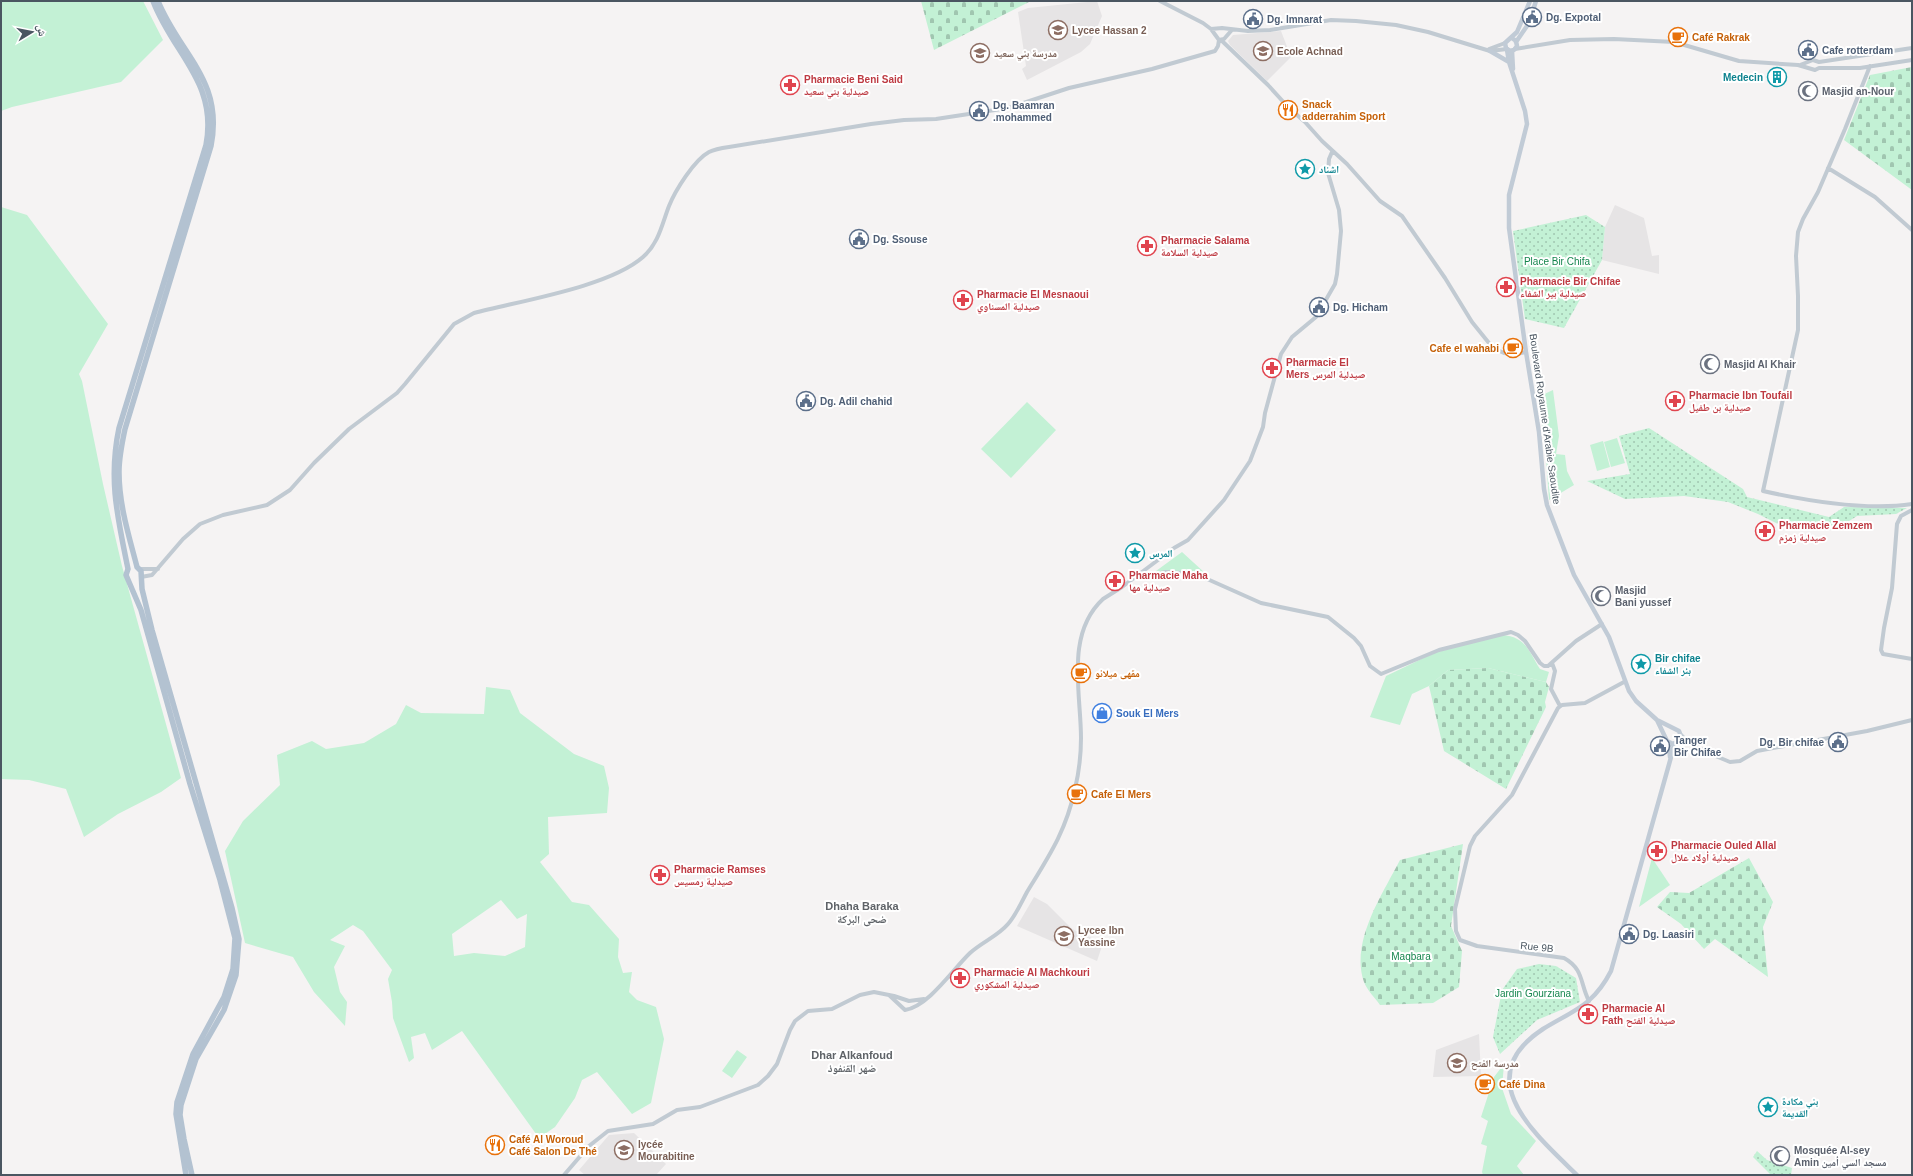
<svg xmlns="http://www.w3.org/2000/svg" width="1913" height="1176" viewBox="0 0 1913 1176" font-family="Arial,'Noto Naskh Arabic',sans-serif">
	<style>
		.education { fill: #e6e4e5 }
		.green { fill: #c3f1d5; fill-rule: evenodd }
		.cemetery { fill: url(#cemetery-stones) }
		.park { fill: url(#park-dots) }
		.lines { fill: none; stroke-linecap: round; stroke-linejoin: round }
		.tertiary { stroke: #c1cad2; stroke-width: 4 }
		.secondary { stroke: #c1cbd6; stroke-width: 4.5 }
		.primary { stroke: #b3c2d1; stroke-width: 5.5 }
		.labels { text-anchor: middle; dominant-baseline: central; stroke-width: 4; stroke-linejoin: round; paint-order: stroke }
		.service-label { font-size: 10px; font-weight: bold; fill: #4e5e75; stroke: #fff; text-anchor: start }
		.education-label { font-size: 10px; font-weight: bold; fill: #785e54; stroke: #fff; text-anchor: start }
		.food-label { font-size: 10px; font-weight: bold; fill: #c56008; stroke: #fff; text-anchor: start }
		.culture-label { font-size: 10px; font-weight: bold; fill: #0d838f; stroke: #fff; text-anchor: start }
		.health-label { font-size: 10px; font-weight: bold; fill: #be3a42; stroke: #fff; text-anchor: start }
		.worship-label { font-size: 10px; font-weight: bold; fill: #5b616d; stroke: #fff; text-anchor: start }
		.park-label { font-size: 10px; fill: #17864f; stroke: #fff }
		.street-label { font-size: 10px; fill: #4a5661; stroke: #fff }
		.shop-label { font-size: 10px; font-weight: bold; fill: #366cbe; stroke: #fff; text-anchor: start }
		.neighbourhood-label { font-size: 11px; font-weight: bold; fill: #5f6368; stroke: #fff }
	</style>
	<defs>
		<pattern id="cemetery-stones" width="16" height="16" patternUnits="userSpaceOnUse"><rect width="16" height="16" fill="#c3f1d5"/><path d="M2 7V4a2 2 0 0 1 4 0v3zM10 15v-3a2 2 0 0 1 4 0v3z" fill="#a0c6b0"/></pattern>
		<pattern id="park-dots" width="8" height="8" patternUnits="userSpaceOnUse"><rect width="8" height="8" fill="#c3f1d5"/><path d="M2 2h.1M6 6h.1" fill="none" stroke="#a0c6b0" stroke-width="1.8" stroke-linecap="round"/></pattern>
	</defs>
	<rect width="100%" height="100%" fill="#f5f3f3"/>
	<!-- education -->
	<path class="education" d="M1097 1 1102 16 1090 44 1081 52 1027 80 1022 69 1026 66 1018 12 1028 8Z
		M1281 31 1291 57 1267 81 1230 45 1228 41 1233 35Z
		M1615 205 1644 218 1652 256 1659 255V274L1602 260 1605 227Z
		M1034 897 1047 904 1072 929 1103 943 1097 961 1017 926Z
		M1479 1034 1481 1076 1433 1077 1436 1050Z
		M634 1133 666 1164 656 1175H585L579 1170 609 1135Z"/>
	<!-- green -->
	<path class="green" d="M1 1H143L163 40 121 82 12 107 1 111Z
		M1 207 27 215 108 324 79 374 82 381 103 484 122 566 181 778 161 792 118 814 84 837 66 789 29 780 1 779Z
		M1553 390 1559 436 1556 454 1565 455 1567 471 1574 485 1549 500 1545 444 1538 397Z
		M1027 402 1056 430 1011 478 981 449Z
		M1617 438 1625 463 1611 467 1604 442Z
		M1603 441 1610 467 1597 471 1590 445Z
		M1182 552 1205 573 1156 571Z
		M1502 635C1526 637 1528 650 1540 669L1549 672 1546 682 1488 668 1448 670 1429 686 1412 694 1400 725 1370 717 1386 676 1434 653Z
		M486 687 510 690 520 713 574 754 604 766 609 788 607 813 548 817 549 854 540 862 572 902 589 905 619 939 618 957 623 973 632 972 629 992 637 1000 656 1007 664 1039 651 1103 632 1114 597 1072 582 1080 575 1098 555 1127 539 1138 462 1031 432 1050 425 1033 411 1037 414 1058 409 1062 393 1018 392 1002 388 979 392 970 363 931 353 925 330 940 345 946 334 967 340 992 347 1002 345 1026 314 992 293 957 245 943 225 851 243 821 280 785 277 755 312 741 326 749 364 743 396 724 406 705 421 713 484 714ZM501 900 517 919 527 914 525 947 505 956 474 953 454 956 452 934Z
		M1652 858 1670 885 1639 907Z
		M737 1050 747 1057 732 1078 722 1071Z
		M1504 1064 1502 1088 1511 1114 1536 1141 1517 1166 1524 1175H1483L1482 1172 1487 1146 1481 1144 1488 1121 1481 1117 1494 1077Z"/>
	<!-- cemetery -->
	<path class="cemetery" d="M921 1H1031L934 50Z
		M1912 67V190L1844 140 1870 75Z
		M1488 668 1546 682 1549 687 1545 702 1546 707 1506 789 1444 751 1429 686 1448 670Z
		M1463 844 1451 926 1462 951 1459 987 1433 1003 1380 1005C1375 998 1367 990 1364 982 1350 942 1382 895 1400 860Z
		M1749 858 1773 902 1763 927 1768 977 1715 939 1704 949 1681 924 1657 907 1670 892 1689 893Z"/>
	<!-- park -->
	<path class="park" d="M1586 215 1605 227 1602 260 1564 328 1525 319 1513 231Z
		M1649 428 1743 489 1747 497 1829 517 1844 507 1907 508 1896 514 1857 516 1835 530 1799 524 1782 526 1758 514 1728 502 1684 496 1625 499 1587 481 1630 474 1619 436Z
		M1539 964 1556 966 1576 978 1580 1002 1537 1020 1500 1054 1493 1037 1502 990 1517 969Z
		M1757 1151 1767 1160 1792 1168 1791 1175H1771L1753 1157Z"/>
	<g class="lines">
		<!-- tertiary -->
		<path class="tertiary" d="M1160 1 1203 23 1211 29 1219 40 1224 39 1231 31
			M1211 29 1222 28 1248 31 1270 30 1331 20 1356 21 1396 25 1428 32 1490 51 1507 49
			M1221 40 1268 85 1288 107 1305 122 1322 141 1347 164 1380 201 1402 216 1445 278 1472 322 1493 348 1504 353 1516 354 1526 352
			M1489 49 1505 43
			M1515 49 1570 40 1614 39 1674 42 1739 61 1798 65 1815 70 1819 68H1860L1912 60
			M1800 65 1813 60 1819 62 1912 48
			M1870 66 1845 129 1818 192 1803 219 1798 232 1796 256 1798 296V330L1763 491C1808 501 1866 511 1912 504
			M1828 168 1875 197 1912 230
			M1912 510 1901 516 1897 524 1892 588 1884 628 1881 650 1883 654 1912 659
			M140 569H158
			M141 577 152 575 183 539 200 524 223 515 267 505 290 490 314 463 349 429 397 393 405 384 454 324 474 313C519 301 609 287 643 257 659 243 662 224 669 206 675 191 694 160 709 152 715 149 722 148 729 147L871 124 904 120 936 119 1008 108 1069 88 1152 69 1215 51 1218 46 1219 40
			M1135 578 1166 572 1196 574 1261 603 1328 617 1354 638 1361 646 1370 666 1381 674 1439 650 1511 632 1518 635 1525 641 1540 663 1544 666H1548L1576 641 1602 624
			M1552 663 1555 671 1551 689 1560 706
			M1680 734 1687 741 1706 752 1730 762 1740 761 1757 751 1867 731 1912 720
			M889 995 905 1010C929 1006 953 969 970 953 982 942 998 936 1008 924 1016 915 1021 903 1027 892 1049 856 1066 831 1075 789 1079 772 1081 755 1081 738 1081 693 1065 634 1103 599L1122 587 1174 548 1188 540 1224 500 1250 461 1263 427 1265 413 1281 354 1292 337 1316 317 1335 284 1337 274 1341 231 1339 210 1328 173 1329 159 1332 152
			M1589 1001C1580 984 1584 969 1564 958L1477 946 1460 940 1456 931 1455 909 1470 846 1475 836 1512 795 1558 708 1562 705 1585 703 1624 682
			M564 1175 589 1146 608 1131 653 1124 677 1110 700 1107 758 1085 768 1076 777 1064 790 1030 795 1021 808 1011 832 1009 860 995 874 992 894 996 909 1001 924 999"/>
		<!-- secondary -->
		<path class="secondary" d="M1512 38 1516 41 1517 46 1514 50 1510 51 1506 48 1505 43 1517 32 1530 1
			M1516 42 1529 23 1536 1
			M1507 50 1509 62 1525 111 1527 124 1509 195V228L1526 352 1539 432 1544 489 1547 505 1574 575 1609 637 1629 691 1636 701 1657 720 1679 731C1682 737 1679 742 1673 744L1667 741 1657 720
			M1490 51 1509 62
			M1512 51 1513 69
			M1669 742 1670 757
			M1577 1175C1536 1135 1468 1078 1543 1029 1574 1010 1593 1006 1611 971L1675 743"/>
		<!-- primary -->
		<path class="primary" d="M153 1C173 54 218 82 206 145L119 428C108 480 118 519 128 569L126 575 141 610 190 784 220 880 235 938 233 969 224 997 193 1054 177 1102 176 1114 186 1175
			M158 1C180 55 224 80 211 146L125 429C122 443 119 458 119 472 119 505 129 536 137 567L141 571 142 589 152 630 232 908 239 939 236 975 224 1010 196 1059 181 1105 180 1115 184 1139 192 1175"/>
	</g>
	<!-- icons -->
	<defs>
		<g id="civic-ring" transform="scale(1)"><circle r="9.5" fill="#fff" stroke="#5c6f8a" stroke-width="1.5"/><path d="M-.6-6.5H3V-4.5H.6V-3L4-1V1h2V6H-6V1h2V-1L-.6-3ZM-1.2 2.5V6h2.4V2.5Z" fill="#5c6f8a"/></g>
		<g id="school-ring" transform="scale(1)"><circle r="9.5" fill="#fff" stroke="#8d6e63" stroke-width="1.5"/><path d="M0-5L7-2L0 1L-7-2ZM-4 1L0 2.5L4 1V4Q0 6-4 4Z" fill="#8d6e63"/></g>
		<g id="cafe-ring" transform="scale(1)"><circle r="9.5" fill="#fff" stroke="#e8710a" stroke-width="1.5"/><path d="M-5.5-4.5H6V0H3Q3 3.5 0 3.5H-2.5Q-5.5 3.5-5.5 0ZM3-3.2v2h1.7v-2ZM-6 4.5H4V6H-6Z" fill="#e8710a"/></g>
		<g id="building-ring" transform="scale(1)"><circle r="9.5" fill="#fff" stroke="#0f9aa8" stroke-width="1.5"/><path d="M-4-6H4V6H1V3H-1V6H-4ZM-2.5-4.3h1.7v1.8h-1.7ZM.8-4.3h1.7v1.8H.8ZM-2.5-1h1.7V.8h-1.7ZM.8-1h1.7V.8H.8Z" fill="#0f9aa8"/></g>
		<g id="pharmacy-ring" transform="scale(1)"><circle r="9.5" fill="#fff" stroke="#e0444e" stroke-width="1.5"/><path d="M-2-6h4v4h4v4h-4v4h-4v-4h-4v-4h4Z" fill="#e0444e"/></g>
		<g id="mosque-ring" transform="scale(1)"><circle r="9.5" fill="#fff" stroke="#6b7280" stroke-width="1.5"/><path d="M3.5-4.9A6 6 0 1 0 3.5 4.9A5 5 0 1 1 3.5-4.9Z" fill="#6b7280"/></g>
		<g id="restaurant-ring" transform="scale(1)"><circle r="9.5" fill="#fff" stroke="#e8710a" stroke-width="1.5"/><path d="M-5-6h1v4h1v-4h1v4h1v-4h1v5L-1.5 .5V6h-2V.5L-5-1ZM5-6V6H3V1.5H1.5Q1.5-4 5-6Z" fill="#e8710a"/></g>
		<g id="sight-ring" transform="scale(1)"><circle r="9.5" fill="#fff" stroke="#0f9aa8" stroke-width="1.5"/><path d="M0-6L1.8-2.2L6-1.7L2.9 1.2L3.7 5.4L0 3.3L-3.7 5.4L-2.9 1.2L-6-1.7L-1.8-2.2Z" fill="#0f9aa8"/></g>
		<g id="shop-ring" transform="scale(1)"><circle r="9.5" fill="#fff" stroke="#3f7fe0" stroke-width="1.5"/><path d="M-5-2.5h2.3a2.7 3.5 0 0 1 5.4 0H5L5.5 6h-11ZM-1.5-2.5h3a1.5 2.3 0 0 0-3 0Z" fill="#3f7fe0"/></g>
	</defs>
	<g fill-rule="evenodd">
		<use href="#civic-ring" x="1532" y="17"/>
		<use href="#civic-ring" x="1253" y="19"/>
		<use href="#school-ring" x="1058" y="30"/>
		<use href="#cafe-ring" x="1678" y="37"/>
		<use href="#civic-ring" x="1808" y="50"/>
		<use href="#school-ring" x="1263" y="51"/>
		<use href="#school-ring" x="980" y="53"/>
		<use href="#building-ring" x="1777" y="77"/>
		<use href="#pharmacy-ring" x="790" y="85"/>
		<use href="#mosque-ring" x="1808" y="91"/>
		<use href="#restaurant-ring" x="1288" y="110"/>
		<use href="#civic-ring" x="979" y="111"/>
		<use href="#sight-ring" x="1305" y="169"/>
		<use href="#civic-ring" x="859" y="239"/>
		<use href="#pharmacy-ring" x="1147" y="246"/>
		<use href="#pharmacy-ring" x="1506" y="287"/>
		<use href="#pharmacy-ring" x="963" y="300"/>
		<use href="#civic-ring" x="1319" y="307"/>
		<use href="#cafe-ring" x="1513" y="348"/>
		<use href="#mosque-ring" x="1710" y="364"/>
		<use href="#pharmacy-ring" x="1272" y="368"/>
		<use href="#civic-ring" x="806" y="401"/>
		<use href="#pharmacy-ring" x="1675" y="401"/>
		<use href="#pharmacy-ring" x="1765" y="531"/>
		<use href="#sight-ring" x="1135" y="553"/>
		<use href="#pharmacy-ring" x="1115" y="581"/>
		<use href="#mosque-ring" x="1601" y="596"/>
		<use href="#sight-ring" x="1641" y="664"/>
		<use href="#cafe-ring" x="1081" y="673"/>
		<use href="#shop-ring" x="1102" y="713"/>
		<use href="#civic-ring" x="1838" y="742"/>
		<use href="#civic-ring" x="1660" y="746"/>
		<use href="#cafe-ring" x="1077" y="794"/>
		<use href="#pharmacy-ring" x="1657" y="851"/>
		<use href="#pharmacy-ring" x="660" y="875"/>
		<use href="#civic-ring" x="1629" y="934"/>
		<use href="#school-ring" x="1064" y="936"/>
		<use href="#pharmacy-ring" x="960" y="978"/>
		<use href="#pharmacy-ring" x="1588" y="1014"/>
		<use href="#school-ring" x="1457" y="1063"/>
		<use href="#cafe-ring" x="1485" y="1084"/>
		<use href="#sight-ring" x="1768" y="1107"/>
		<use href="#restaurant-ring" x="495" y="1145"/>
		<use href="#school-ring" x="624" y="1150"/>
		<use href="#mosque-ring" x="1780" y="1156"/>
	</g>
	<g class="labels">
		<!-- service labels -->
		<g class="service-label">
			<text x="1546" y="17">Dg. Expotal</text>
			<text x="1267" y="19">Dg. lmnarat</text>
			<text x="1822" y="50">Cafe rotterdam</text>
			<text x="993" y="105">Dg. Baamran<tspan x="993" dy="12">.mohammed</tspan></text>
			<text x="873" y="239">Dg. Ssouse</text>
			<text x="1333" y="307">Dg. Hicham</text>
			<text x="820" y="401">Dg. Adil chahid</text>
			<text x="1674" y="740">Tanger<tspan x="1674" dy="12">Bir Chifae</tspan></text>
			<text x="1824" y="742" text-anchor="end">Dg. Bir chifae</text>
			<text x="1643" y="934">Dg. Laasiri</text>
		</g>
		<!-- education labels -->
		<g class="education-label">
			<text x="1072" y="30">Lycee Hassan 2</text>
			<text x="1277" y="51">Ecole Achnad</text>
			<text x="994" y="53">مدرسة بني سعيد</text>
			<text x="1078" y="930">Lycee Ibn<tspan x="1078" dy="12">Yassine</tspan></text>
			<text x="1471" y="1063">مدرسة الفتح</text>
			<text x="638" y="1144">lycée<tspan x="638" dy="12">Mourabitine</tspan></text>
		</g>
		<!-- food labels -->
		<g class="food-label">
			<text x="1692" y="37">Café Rakrak</text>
			<text x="1302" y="104">Snack<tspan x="1302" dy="12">adderrahim Sport</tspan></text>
			<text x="1499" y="348" text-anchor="end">Cafe el wahabi</text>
			<text x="1095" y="673">مقهى ميلانو</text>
			<text x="1091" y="794">Cafe El Mers</text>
			<text x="1499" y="1084">Café Dina</text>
			<text x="509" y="1139">Café Al Woroud<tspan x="509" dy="12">Café Salon De Thé</tspan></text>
		</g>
		<!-- culture labels -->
		<g class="culture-label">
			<text x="1763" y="77" text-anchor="end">Medecin</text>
			<text x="1319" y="169">اشناد</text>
			<text x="1149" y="553">المرس</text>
			<text x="1655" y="658">Bir chifae<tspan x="1655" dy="12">بئر الشفاء</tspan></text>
			<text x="1782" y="1101">بني مكادة<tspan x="1782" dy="12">القديمة</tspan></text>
		</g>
		<!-- health labels -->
		<g class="health-label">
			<text x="804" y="79">Pharmacie Beni Said<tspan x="804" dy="12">صيدلية بني سعيد</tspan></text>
			<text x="1161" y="240">Pharmacie Salama<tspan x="1161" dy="12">صيدلية السلامة</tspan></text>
			<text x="1520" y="281">Pharmacie Bir Chifae<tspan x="1520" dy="12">صيدلية بير الشفاء</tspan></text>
			<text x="977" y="294">Pharmacie El Mesnaoui<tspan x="977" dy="12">صيدلية المسناوي</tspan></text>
			<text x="1286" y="362">Pharmacie El<tspan x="1286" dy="12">Mers صيدلية المرس</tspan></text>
			<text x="1689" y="395">Pharmacie Ibn Toufail<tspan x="1689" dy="12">صيدلية بن طفيل</tspan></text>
			<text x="1779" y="525">Pharmacie Zemzem<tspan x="1779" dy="12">صيدلية زمزم</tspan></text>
			<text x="1129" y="575">Pharmacie Maha<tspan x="1129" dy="12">صيدلية مها</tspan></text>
			<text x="1671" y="845">Pharmacie Ouled Allal<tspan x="1671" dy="12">صيدلية أولاد علال</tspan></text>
			<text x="674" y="869">Pharmacie Ramses<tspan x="674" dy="12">صيدلية رمسيس</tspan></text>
			<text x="974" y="972">Pharmacie Al Machkouri<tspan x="974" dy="12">صيدلية المشكوري</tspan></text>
			<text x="1602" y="1008">Pharmacie Al<tspan x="1602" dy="12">Fath صيدلية الفتح</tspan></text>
		</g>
		<!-- worship labels -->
		<g class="worship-label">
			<text x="1822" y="91">Masjid an-Nour</text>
			<text x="1724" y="364">Masjid Al Khair</text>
			<text x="1615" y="590">Masjid<tspan x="1615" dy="12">Bani yussef</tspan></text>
			<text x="1794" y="1150">Mosquée Al-sey<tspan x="1794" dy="12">Amin مسجد السي أمين</tspan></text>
		</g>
		<!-- park labels -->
		<g class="park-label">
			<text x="1557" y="261">Place Bir Chifa</text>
			<text x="1411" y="956">Maqbara</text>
			<text x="1533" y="993">Jardin Gourziana</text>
		</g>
		<!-- street labels -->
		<g class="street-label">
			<text transform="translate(1545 419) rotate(82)">Boulevard Royaume d'Arabie Saoudite</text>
			<text transform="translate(1537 947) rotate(6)">Rue 9B</text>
		</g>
		<!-- shop labels -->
		<g class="shop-label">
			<text x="1116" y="713">Souk El Mers</text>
		</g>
		<!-- neighbourhood labels -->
		<g class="neighbourhood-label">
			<text x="862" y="906">Dhaha Baraka<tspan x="862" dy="13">ضحى البركة</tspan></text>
			<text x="852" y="1055">Dhar Alkanfoud<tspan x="852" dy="13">ضهر القنفوذ</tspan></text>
		</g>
	</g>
	<!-- border -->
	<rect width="1913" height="1176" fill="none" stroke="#4a5661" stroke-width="4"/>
	<!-- north arrow -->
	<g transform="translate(32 32) rotate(80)" stroke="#ffffff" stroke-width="3" paint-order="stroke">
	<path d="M0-3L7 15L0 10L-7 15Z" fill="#4a5661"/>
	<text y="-6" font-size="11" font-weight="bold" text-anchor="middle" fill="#4a5661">ش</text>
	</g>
</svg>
